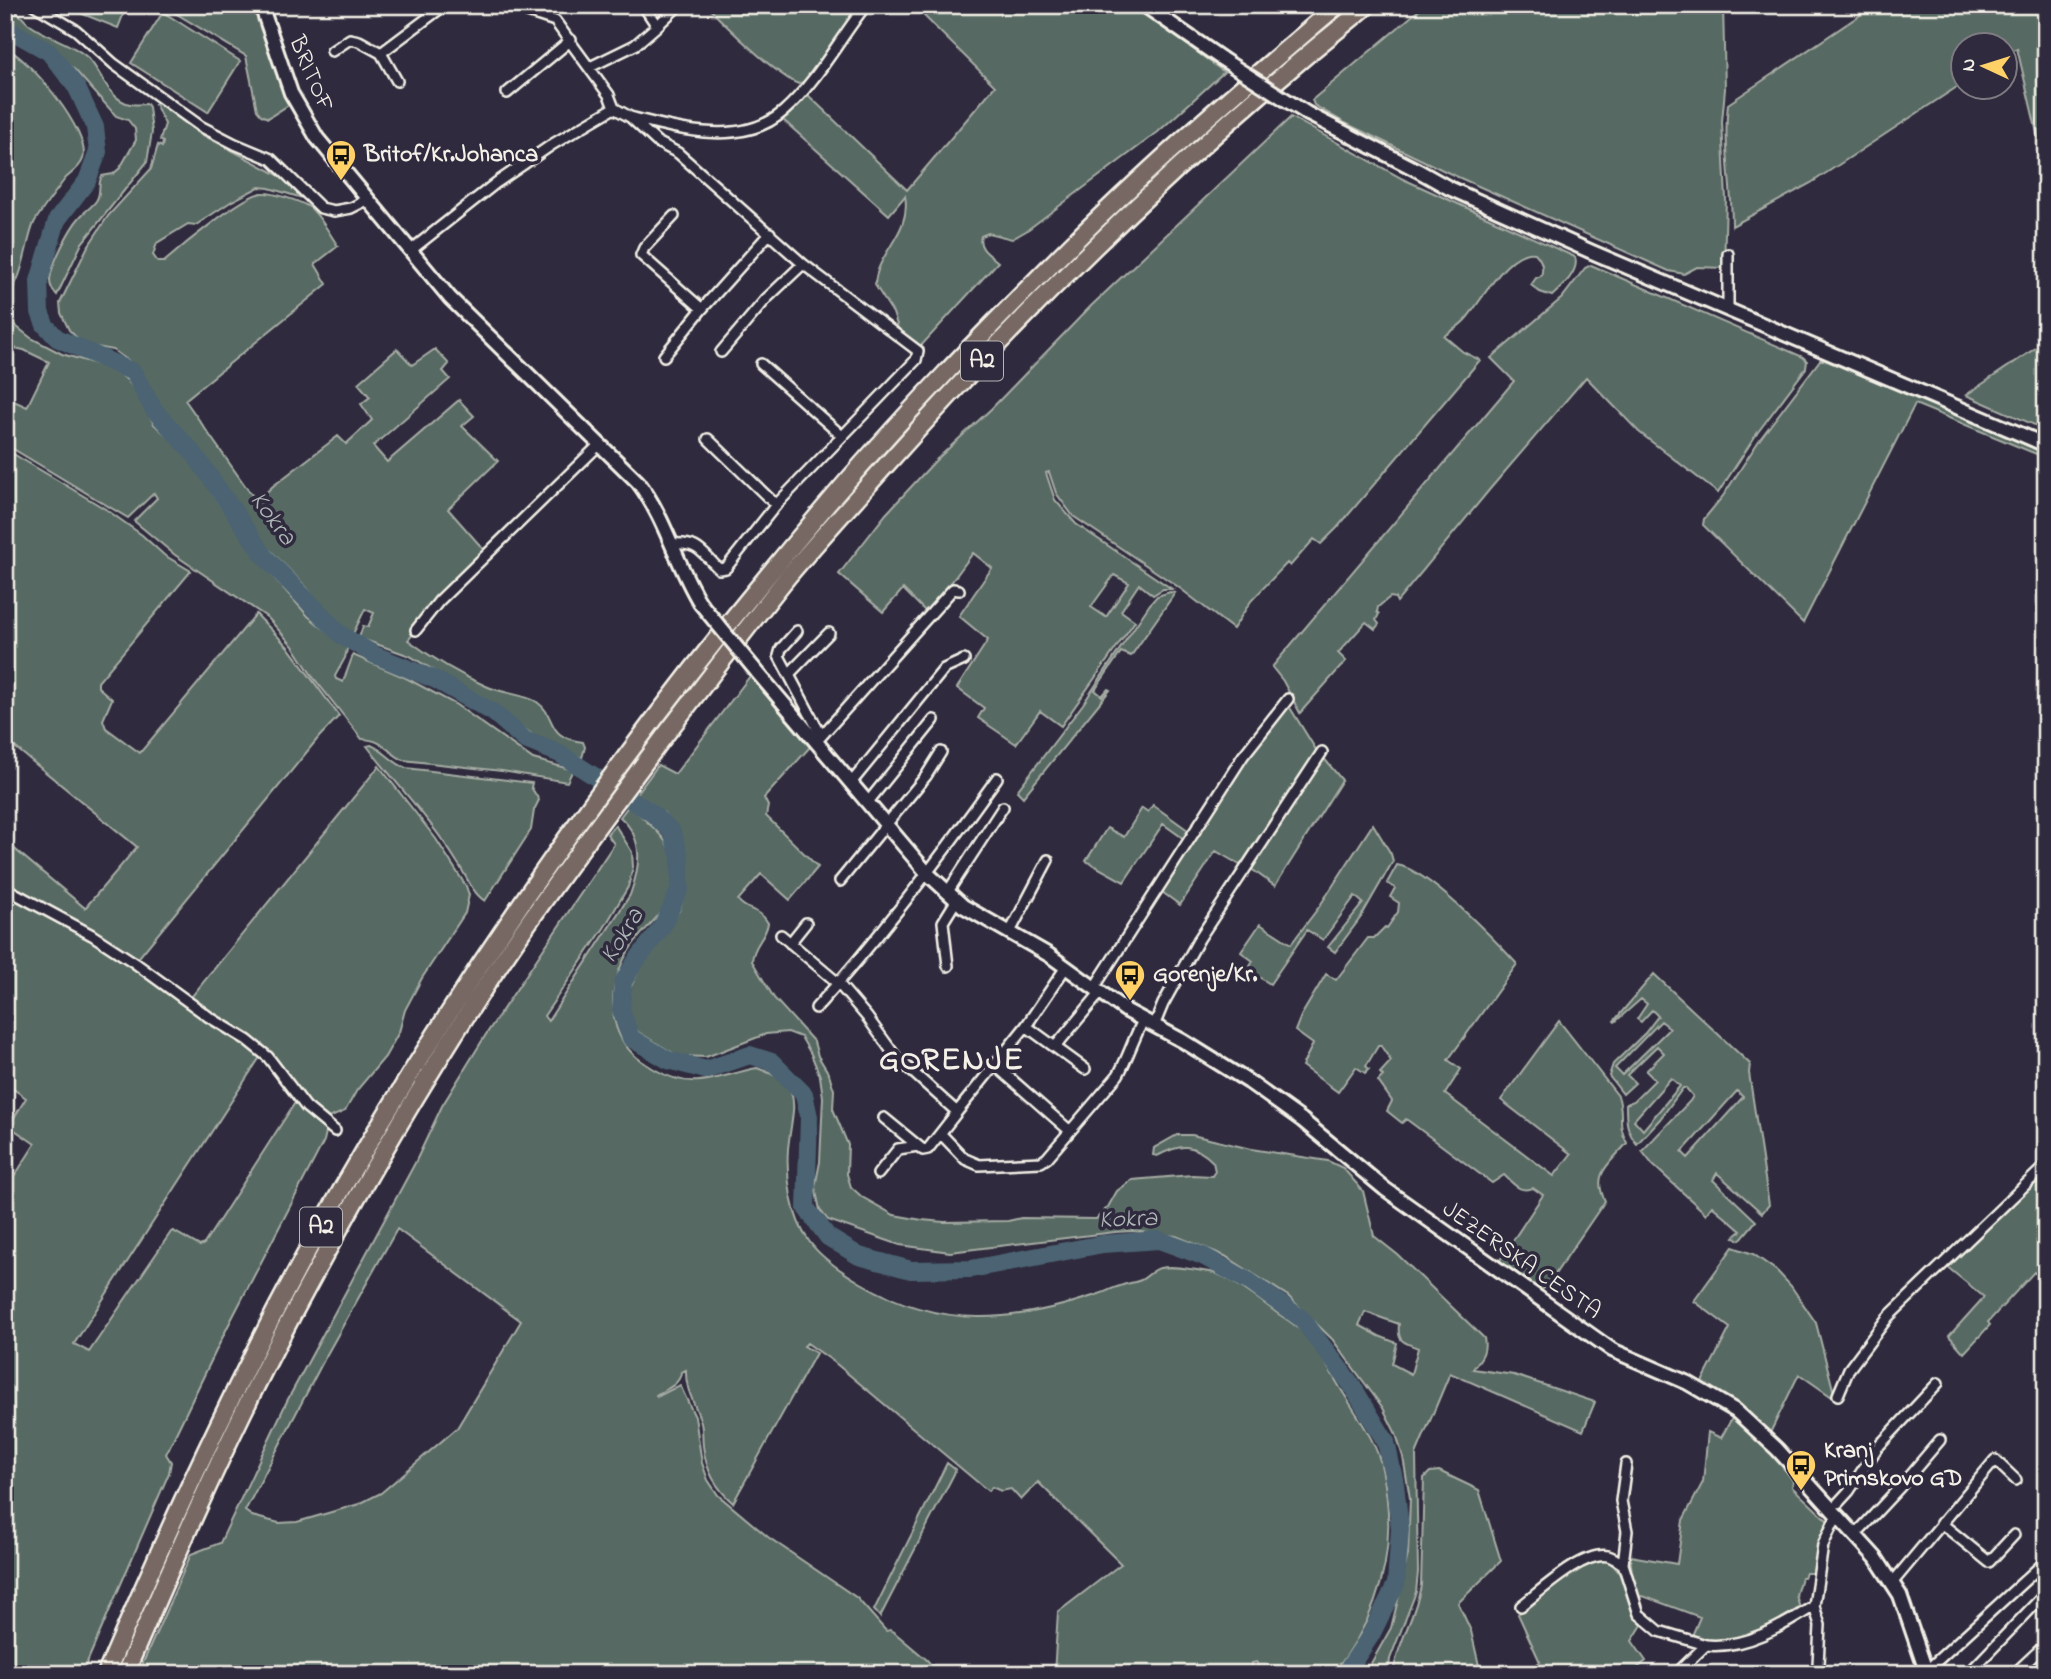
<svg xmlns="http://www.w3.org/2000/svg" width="2051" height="1679" viewBox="0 0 2051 1679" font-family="'Indie Flower',sans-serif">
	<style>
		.green { fill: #576962; stroke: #a6ada5; stroke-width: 2; fill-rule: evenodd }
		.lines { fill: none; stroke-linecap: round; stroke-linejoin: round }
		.river { stroke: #4b6473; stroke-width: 18 }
		.street-casing { stroke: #f4f1e8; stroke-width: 14 }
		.secondary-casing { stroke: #f4f1e8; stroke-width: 18 }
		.highway-casing { stroke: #f4f1e8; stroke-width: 21 }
		.street { stroke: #2f2a3d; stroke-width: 9 }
		.secondary { stroke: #2f2a3d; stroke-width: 12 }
		.highway { stroke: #776864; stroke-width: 16 }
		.secondary-bridge-casing { stroke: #f4f1e8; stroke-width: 18; stroke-linecap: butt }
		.secondary-bridge { stroke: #2f2a3d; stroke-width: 12 }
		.labels { text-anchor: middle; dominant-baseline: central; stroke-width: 7; stroke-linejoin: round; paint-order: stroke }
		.shield { fill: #2f2a3d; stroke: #b9b5b5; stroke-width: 2 }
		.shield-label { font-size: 23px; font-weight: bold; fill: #f4f1e8 }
		.street-label { font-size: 24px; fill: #f4f1e8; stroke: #2f2a3d }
		.poi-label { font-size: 24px; font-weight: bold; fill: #f4f1e8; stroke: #2f2a3d; text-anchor: start }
		.water-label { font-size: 26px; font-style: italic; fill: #b0b9b9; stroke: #2f2a3d }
		.district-label { font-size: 32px; font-weight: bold; letter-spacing: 2px; fill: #f4f1e8; stroke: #2f2a3d }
	</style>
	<rect width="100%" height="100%" fill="#2f2a3d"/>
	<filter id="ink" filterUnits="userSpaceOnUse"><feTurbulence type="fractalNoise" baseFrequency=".0143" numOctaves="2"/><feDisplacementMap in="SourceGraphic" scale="14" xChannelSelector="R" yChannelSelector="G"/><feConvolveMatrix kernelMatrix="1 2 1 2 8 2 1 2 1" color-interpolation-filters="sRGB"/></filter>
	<g filter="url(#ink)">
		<!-- green -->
		<path class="green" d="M60 5H127L118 28Z
			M162 5H255L290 104 268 118 261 115 257 110 246 56Z
			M706 5H864L807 80 799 84C779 78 723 23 706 5Z
			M913 5H1133L1224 72 1158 132 1026 231 1012 239 988 233 981 236C977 248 990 255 998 262L920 347 903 335 898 328 893 313 875 285C876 253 912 233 905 196L889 215 781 118 795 108 806 93 907 190 995 86Z
			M1425 5H1723L1725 89 1722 122 1726 199 1724 268 1697 267 1684 274 1669 271 1449 173 1345 123 1314 105 1312 100Z
			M1875 5H2046V171L2017 48 2006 55V46H1964L1963 83 1811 183 1732 226C1732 185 1723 145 1728 104Z
			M5 6C17 8 21 18 30 25 48 38 70 42 87 57 102 71 107 99 130 104 135 105 142 104 147 104L149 107 152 132 147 162 82 243 57 295C53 291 50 287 50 281 50 266 70 228 80 217 85 211 92 207 96 201 102 193 97 184 102 176L113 174 120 168 136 140 135 129 128 120 116 116 75 70 57 56 5 30Z
			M163 12 240 61 208 112 131 63Z
			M5 48C29 57 92 134 83 159 80 168 71 173 65 179 59 187 38 215 34 223 26 241 23 282 8 293L5 291Z
			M159 103 197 132 282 177 302 198 269 188 259 187 232 201 196 225 188 224 157 243 153 255 158 262H164C181 247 243 195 262 193 272 192 300 201 309 207 320 215 330 235 338 246L315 264 327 284 185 400 251 494 259 499 273 486 338 436 346 444 372 420 361 404 370 397 358 383 397 349 412 365 435 349 449 364 443 371 450 379 373 446 387 462 459 400 474 416 462 426 498 461 448 509 485 551 408 640C432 658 458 674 486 686 500 693 527 695 537 702 558 717 544 737 583 742L585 747 582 758 543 742 489 704 410 656 359 638 363 626 368 627 374 613 365 609 353 634 341 628 305 586 254 534 183 431 159 406 145 380 130 362 113 350 91 346 79 340 69 330 61 313 60 303 87 248 108 216 151 169 158 145 162 147 163 142 160 140 165 124 155 104Z
			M1291 117 1403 179 1575 257C1580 271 1562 287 1552 296L1540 292 1531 285 1536 278 1541 276C1544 267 1542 260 1535 253 1508 248 1482 301 1466 319 1460 326 1452 331 1444 336L1463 352 1480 360 1337 528 1321 544 1314 539 1290 566 1287 563 1251 601 1233 629 1177 586 1073 516 1056 493 1049 472 1046 473 1055 500 1076 524 1172 589H1163L1153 595 1139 584 1121 611 1135 621 1061 726 1040 711 1016 744 978 718 984 708 957 688 988 640 959 616 992 568 973 553 928 614 903 589 883 612 839 574 886 514 935 461 991 409 1091 306ZM1114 575 1129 583 1106 617 1091 607Z
			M1591 265 1803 357 1807 361 1806 368 1758 432 1718 493 1639 432 1586 377 1490 489 1397 602 1395 598 1390 597 1378 607 1377 612 1379 614 1376 620 1379 624 1375 629 1366 622 1338 653 1346 661 1300 713 1283 681 1272 667 1514 381 1491 358 1562 298 1585 268Z
			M5 298 10 316 17 327 31 338 62 354 113 369 127 380 148 406 150 417 154 424 195 461 213 495 260 562 308 616 340 642 348 645 345 658 335 676 336 679 343 682 353 655 406 678 455 704 533 759 573 770 567 782 502 771 403 760C385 751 385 740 362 739L313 677 293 646 268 618 175 555 134 521 157 498 154 493 128 518 5 444V397L27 407 49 362 24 350 5 346Z
			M2046 341V430L1966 395Z
			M1820 360H1825L2046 453V458L1915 404 1803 623 1703 525 1704 519 1723 496 1760 439Z
			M5 449 107 510 142 535 164 555 191 571 98 682V687L112 699 103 720 106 728 140 753 256 614 288 647 339 716 319 737 136 961 5 885V841L85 908 137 847 5 739Z
			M1170 592 1175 593 1131 656 1121 652 1095 690 1102 696 1108 689 1110 690 1023 797 1017 791 1083 704 1150 604 1157 596Z
			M750 676 810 747 764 798 768 806 766 816 818 867 790 900 761 874 738 900C746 912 759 907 768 923 766 938 753 945 752 961L774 998 814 1042 818 1056 829 1074 834 1090 833 1109 848 1145 847 1174 851 1187 862 1197 894 1215 922 1220 944 1222 1008 1221 1021 1218 1096 1219 1108 1207 1117 1191 1132 1180 1192 1175 1212 1176 1215 1171 1213 1162C1193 1142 1180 1144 1157 1156L1153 1155 1154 1148 1177 1135H1192L1251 1149 1328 1161 1343 1168 1363 1191 1374 1236 1398 1255 1484 1338C1487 1352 1481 1358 1473 1369L1514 1375 1595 1402 1583 1431 1450 1373 1416 1454 1418 1572 1416 1592 1390 1659 1388 1674H1365L1391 1628 1398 1600 1408 1554 1410 1498 1403 1457 1396 1434 1383 1408 1332 1339 1288 1296 1225 1256 1176 1236 1132 1231 1115 1232 950 1252 900 1245 828 1220 820 1210 815 1187 820 1162 823 1097 820 1076 811 1054 801 1037 788 1032 766 1034 706 1057 678 1056 638 1032 630 1021 628 999 630 988 655 940 679 911 686 893 688 868 686 851 676 829 664 813 636 795 658 765 675 774ZM1365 1312 1399 1324C1397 1343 1404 1342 1418 1348L1411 1374 1392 1364 1397 1343 1379 1336 1359 1325Z
			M1289 706 1318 753 1245 868 1216 851 1180 905 1162 892C1200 831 1236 757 1289 706Z
			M371 745C384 750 392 763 406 768L532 783 531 787 539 800 534 810 531 830 485 901C472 893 466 875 457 862 431 820 397 785 367 746Z
			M1322 756 1342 780 1275 886 1250 868Z
			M379 766 436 839 466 886 469 895 465 913 422 978 405 1010 399 1032 385 1057 357 1090 345 1111 327 1119 314 1112 279 1067 188 1001Z
			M629 805C645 821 672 839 674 863 678 909 654 915 632 946 610 978 603 1024 633 1054 639 1060 647 1065 654 1069 694 1093 716 1076 757 1068 807 1085 792 1107 788 1149 786 1177 791 1217 809 1241 820 1257 844 1273 861 1283 941 1330 1014 1323 1099 1294 1106 1292 1112 1288 1120 1286 1127 1283 1134 1283 1141 1280 1148 1276 1152 1270 1160 1268 1176 1265 1194 1270 1210 1272 1227 1275 1262 1301 1277 1313 1286 1319 1296 1325 1304 1333 1320 1350 1331 1374 1344 1394 1358 1417 1377 1442 1382 1469 1399 1546 1382 1613 1333 1674H1260L1257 1662 1252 1663 1253 1674H1054L1058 1612 1121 1564 1038 1482 1021 1500 1011 1489 1001 1491 992 1487 988 1491 834 1362 807 1343 804 1346 816 1353 733 1503C715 1487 706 1470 703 1446 702 1438 703 1431 701 1423 696 1404 685 1391 686 1370L681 1372C680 1385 666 1389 656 1395L657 1397 680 1385 695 1417 702 1463 708 1480 718 1495 768 1537 857 1598 886 1631 890 1630 895 1633 927 1660 939 1674H138L191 1554 220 1543 287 1401 415 1163 442 1106 485 1036 614 844 607 834 615 825 632 852 633 867 628 887 604 928 544 1016 548 1021 630 895C640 867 645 839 620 817ZM397 1229 521 1321 457 1428 381 1493 359 1504 297 1522 279 1523 252 1516 245 1511 326 1356Z
			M1153 805 1192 833 1187 841 1163 824 1124 882 1086 861 1107 828 1124 837 1142 808 1148 812Z
			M1373 824 1391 854 1393 861 1361 917 1335 952 1328 947 1363 903 1355 896 1323 940 1307 930 1270 984 1248 970 1253 961 1241 952 1260 924 1291 944 1319 907Z
			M1397 865C1427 869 1495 940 1517 964L1448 1060 1461 1069 1445 1094 1554 1176 1571 1154 1501 1100 1559 1021 1618 1096C1625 1115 1616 1123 1627 1143 1610 1164 1591 1173 1605 1201L1549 1283 1540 1292 1498 1263 1543 1195 1533 1188C1519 1193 1514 1184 1504 1175L1492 1183 1406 1119 1402 1123 1387 1111 1392 1101 1378 1081 1383 1076 1380 1073 1391 1061 1381 1046H1378L1366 1066 1369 1069 1365 1073 1356 1067 1338 1092 1302 1066 1313 1044 1295 1031 1301 1016 1326 974 1336 980 1368 938H1374L1385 927 1387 928 1398 912 1399 903 1390 897 1395 888 1387 883Z
			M5 889 83 933 262 1054 74 1344 89 1352 171 1232 173 1231 200 1246 204 1244 298 1098 326 1132 324 1141 228 1326 166 1454 171 1462 169 1473 82 1674H5V1191L35 1144 9 1126 26 1098 5 1083Z
			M1654 974 1750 1064 1749 1073 1769 1205 1762 1213 1717 1173 1713 1180 1756 1221 1740 1240 1734 1237 1741 1231 1712 1206 1706 1214 1653 1165 1642 1151 1690 1101 1693 1096 1686 1088H1683L1660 1119 1637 1144C1626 1131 1626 1120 1626 1104L1634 1101 1655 1080 1646 1071 1664 1053 1657 1046 1627 1075 1635 1083 1623 1094 1609 1076 1613 1064 1645 1033 1658 1016 1652 1010 1641 1022 1637 1019 1647 1004 1641 999 1615 1022 1614 1021ZM1661 1021 1670 1028 1622 1075 1615 1068ZM1671 1078 1680 1086 1643 1130 1634 1120ZM1737 1091 1743 1097 1688 1158 1682 1152Z
			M2046 1168V1275L2043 1278 2034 1272 1988 1322 1990 1325 1964 1353 1949 1336 1984 1297 1946 1266Z
			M1733 1247 1753 1254 1777 1271 1791 1286 1816 1323 1834 1393 1832 1397 1799 1374 1770 1433C1749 1412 1728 1397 1701 1384L1730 1328 1694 1301Z
			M1732 1418 1780 1462 1793 1481 1792 1487 1830 1523 1814 1573H1806L1804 1577H1801L1796 1595 1801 1612 1734 1642 1718 1644 1691 1638 1700 1617 1643 1596 1635 1598 1630 1556 1677 1564 1683 1520 1703 1482 1708 1432 1721 1438Z
			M947 1463 956 1470 880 1617 874 1610Z
			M1439 1471 1479 1490 1501 1561 1458 1603 1471 1631 1481 1674H1393C1397 1643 1416 1616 1421 1585L1424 1478 1430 1472Z
			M1605 1560C1632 1573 1622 1607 1642 1625L1632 1641 1646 1661 1630 1674H1532L1531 1668 1540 1662 1518 1614 1582 1565Z"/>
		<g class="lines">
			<!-- river -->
			<path class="river" d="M5 31 15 33 49 52 77 88 95 127 98 152 87 181 57 220 39 281 40 312 45 325 57 338 133 372 154 410 195 455 265 557 341 635 375 655 436 680 494 713 525 740 560 754 653 814 672 832 680 857V889L662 927 636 961 623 982 621 1010 631 1038 668 1060 706 1070 750 1055 772 1062 804 1094 809 1117 806 1208 828 1237 859 1256 911 1270 971 1269 1103 1244 1159 1240 1203 1256 1250 1282 1302 1319 1351 1384 1386 1442 1395 1484 1400 1528 1396 1584 1371 1635 1345 1674"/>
			<!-- street casing -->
			<g class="street-casing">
				<path id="street" d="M34 5 76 30 114 64 200 126 235 144 271 159 321 208 334 211 351 208 369 199
					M506 5 555 21 609 95 614 108
					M643 5 657 26 679 5
					M332 51 350 39 359 41 381 53
					M590 67 635 45 657 26
					M397 81 381 53 445 5
					M507 93 571 40
					M614 108 630 117 657 142 678 153 803 264 918 351 916 360 776 505 726 568 719 569C701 552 699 542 672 544
					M630 117C677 129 743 148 784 111 815 84 840 38 866 5
					M674 216 644 248 641 255 702 309
					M410 251 496 183 553 144 614 108
					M1728 310V254
					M721 352 766 299 803 264
					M664 356 702 309 770 233
					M761 364 841 435
					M708 439 776 505
					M416 630 439 601 600 444
					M797 631 781 649 779 656 821 735
					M789 674 829 633
					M816 742 953 589 959 590
					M851 783 944 669 964 660
					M868 802 934 720
					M840 881 926 776 941 752
					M5 888 92 935 135 963 209 1017 247 1040 268 1057 306 1107 335 1131
					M947 893 1003 807
					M1010 932 1048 860
					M781 935 838 983 867 1017 896 1057 957 1112 1026 1026 1066 967
					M790 943 806 923
					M948 966 943 922 956 901
					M1094 988 1243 756 1288 699
					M816 1008C882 935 940 858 997 778
					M1026 1026 1085 1069
					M1154 1026 1163 1004 1199 939 1322 752
					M1055 1047 1100 993
					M995 1065 1070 1131
					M884 1118 923 1150 928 1149 957 1112
					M942 1135 965 1159 979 1165 1041 1162 1047 1158 1118 1075C1128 1058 1133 1039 1143 1021
					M878 1174 898 1149 918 1146
					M1838 1395 1849 1369 1888 1317 2046 1165
					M1838 1503 1849 1491 1877 1448 1938 1383
					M1941 1523 1989 1562 2014 1535
					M1856 1534 1899 1488 1940 1440
					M1623 1564 1627 1531 1621 1501 1626 1464
					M1893 1582 1995 1460 2016 1480
					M1521 1606C1541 1591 1583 1551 1608 1556 1613 1557 1619 1562 1623 1564L1639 1614 1659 1631 1706 1645
					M1926 1671 2046 1561
					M1676 1674 1706 1645C1744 1649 1783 1626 1814 1606
					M1815 1674 1818 1665 1820 1625 1814 1606 1823 1545 1837 1515
					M1968 1674 2041 1598
					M2014 1674 2046 1644"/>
			</g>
			<!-- secondary casing -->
			<g class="secondary-casing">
				<path id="secondary" d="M261 5 291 93 317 138 450 298 638 482C666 519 676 564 700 603
					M1144 5 1222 59
					M1308 114 1417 170 1449 188 1592 252 2046 445
					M757 672 928 874 963 906 1049 955 1125 1010 1183 1041 1249 1082 1302 1120 1385 1189 1612 1350 1688 1383 1736 1411 1777 1449 1876 1558 1900 1595 1927 1674"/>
			</g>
			<!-- highway casing -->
			<g class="highway-casing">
				<path id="highway" d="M106 1674C168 1528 234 1385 310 1246 454 985 627 740 820 513 899 419 985 331 1072 244 1157 160 1247 82 1338 5
					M125 1674C178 1551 232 1428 295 1310 363 1183 436 1057 517 939 565 869 616 801 666 734 707 681 747 627 789 575 821 537 854 501 887 464 1034 299 1195 143 1368 5"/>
			</g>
			<!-- street -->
			<use href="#street" class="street"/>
			<!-- secondary -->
			<use href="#secondary" class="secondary"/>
			<!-- highway -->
			<use href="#highway" class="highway"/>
			<!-- secondary-bridge casing -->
			<g class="secondary-bridge-casing">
				<path id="secondary-bridge" d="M1222 59 1308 114
					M700 603 757 672"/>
			</g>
			<!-- secondary-bridge -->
			<use href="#secondary-bridge" class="secondary-bridge"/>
		</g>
	</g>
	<!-- icons -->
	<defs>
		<g id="bus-pin" transform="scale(1.575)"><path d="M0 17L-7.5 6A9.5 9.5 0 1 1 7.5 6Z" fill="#ffd166" stroke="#2f2a3d"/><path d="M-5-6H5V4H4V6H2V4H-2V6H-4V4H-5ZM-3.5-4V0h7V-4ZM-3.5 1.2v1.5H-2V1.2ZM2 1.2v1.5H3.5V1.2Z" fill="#111"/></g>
	</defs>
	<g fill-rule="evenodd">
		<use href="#bus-pin" x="341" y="155"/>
		<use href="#bus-pin" x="1130" y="975"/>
		<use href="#bus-pin" x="1801" y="1465"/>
	</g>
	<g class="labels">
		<!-- shield labels -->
		<g class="shield">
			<rect x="961" y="341.5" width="42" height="39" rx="5"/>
			<rect x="300" y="1207.5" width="42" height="39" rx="5"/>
		</g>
		<g class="shield-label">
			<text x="982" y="361">A2</text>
			<text x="321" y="1227">A2</text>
		</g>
		<!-- street labels -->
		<g class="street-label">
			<text transform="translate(310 74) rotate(67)">BRITOF</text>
			<text transform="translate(1521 1261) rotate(35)">JEZERSKA CESTA</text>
		</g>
		<!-- poi labels -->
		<g class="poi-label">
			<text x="364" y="155">Britof/Kr.Johanca</text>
			<text x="1153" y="975">Gorenje/Kr.</text>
			<text x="1824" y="1451">Kranj<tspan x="1824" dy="28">Primskovo GD</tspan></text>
		</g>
		<!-- water labels -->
		<g class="water-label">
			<text transform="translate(272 519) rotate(54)">Kokra</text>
			<text transform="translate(623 936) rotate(-58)">Kokra</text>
			<text transform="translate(1128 1220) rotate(-2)">Kokra</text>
		</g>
		<!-- district labels -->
		<g class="district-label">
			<text x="952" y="1061">GORENJE</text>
		</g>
	</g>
	<!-- margin -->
	<rect width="2051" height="1679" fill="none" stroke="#2f2a3d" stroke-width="28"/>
	<rect x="14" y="14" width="2023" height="1651" fill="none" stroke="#f4f1e8" stroke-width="2.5" filter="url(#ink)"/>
	<!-- north arrow -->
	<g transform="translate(1984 66) rotate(274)"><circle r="33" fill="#2f2a3d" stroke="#7e7a81" stroke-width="2"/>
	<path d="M0-5L12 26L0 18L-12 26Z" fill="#ffd166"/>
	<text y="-10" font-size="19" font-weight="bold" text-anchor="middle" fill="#f4f1e8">N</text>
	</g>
</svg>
